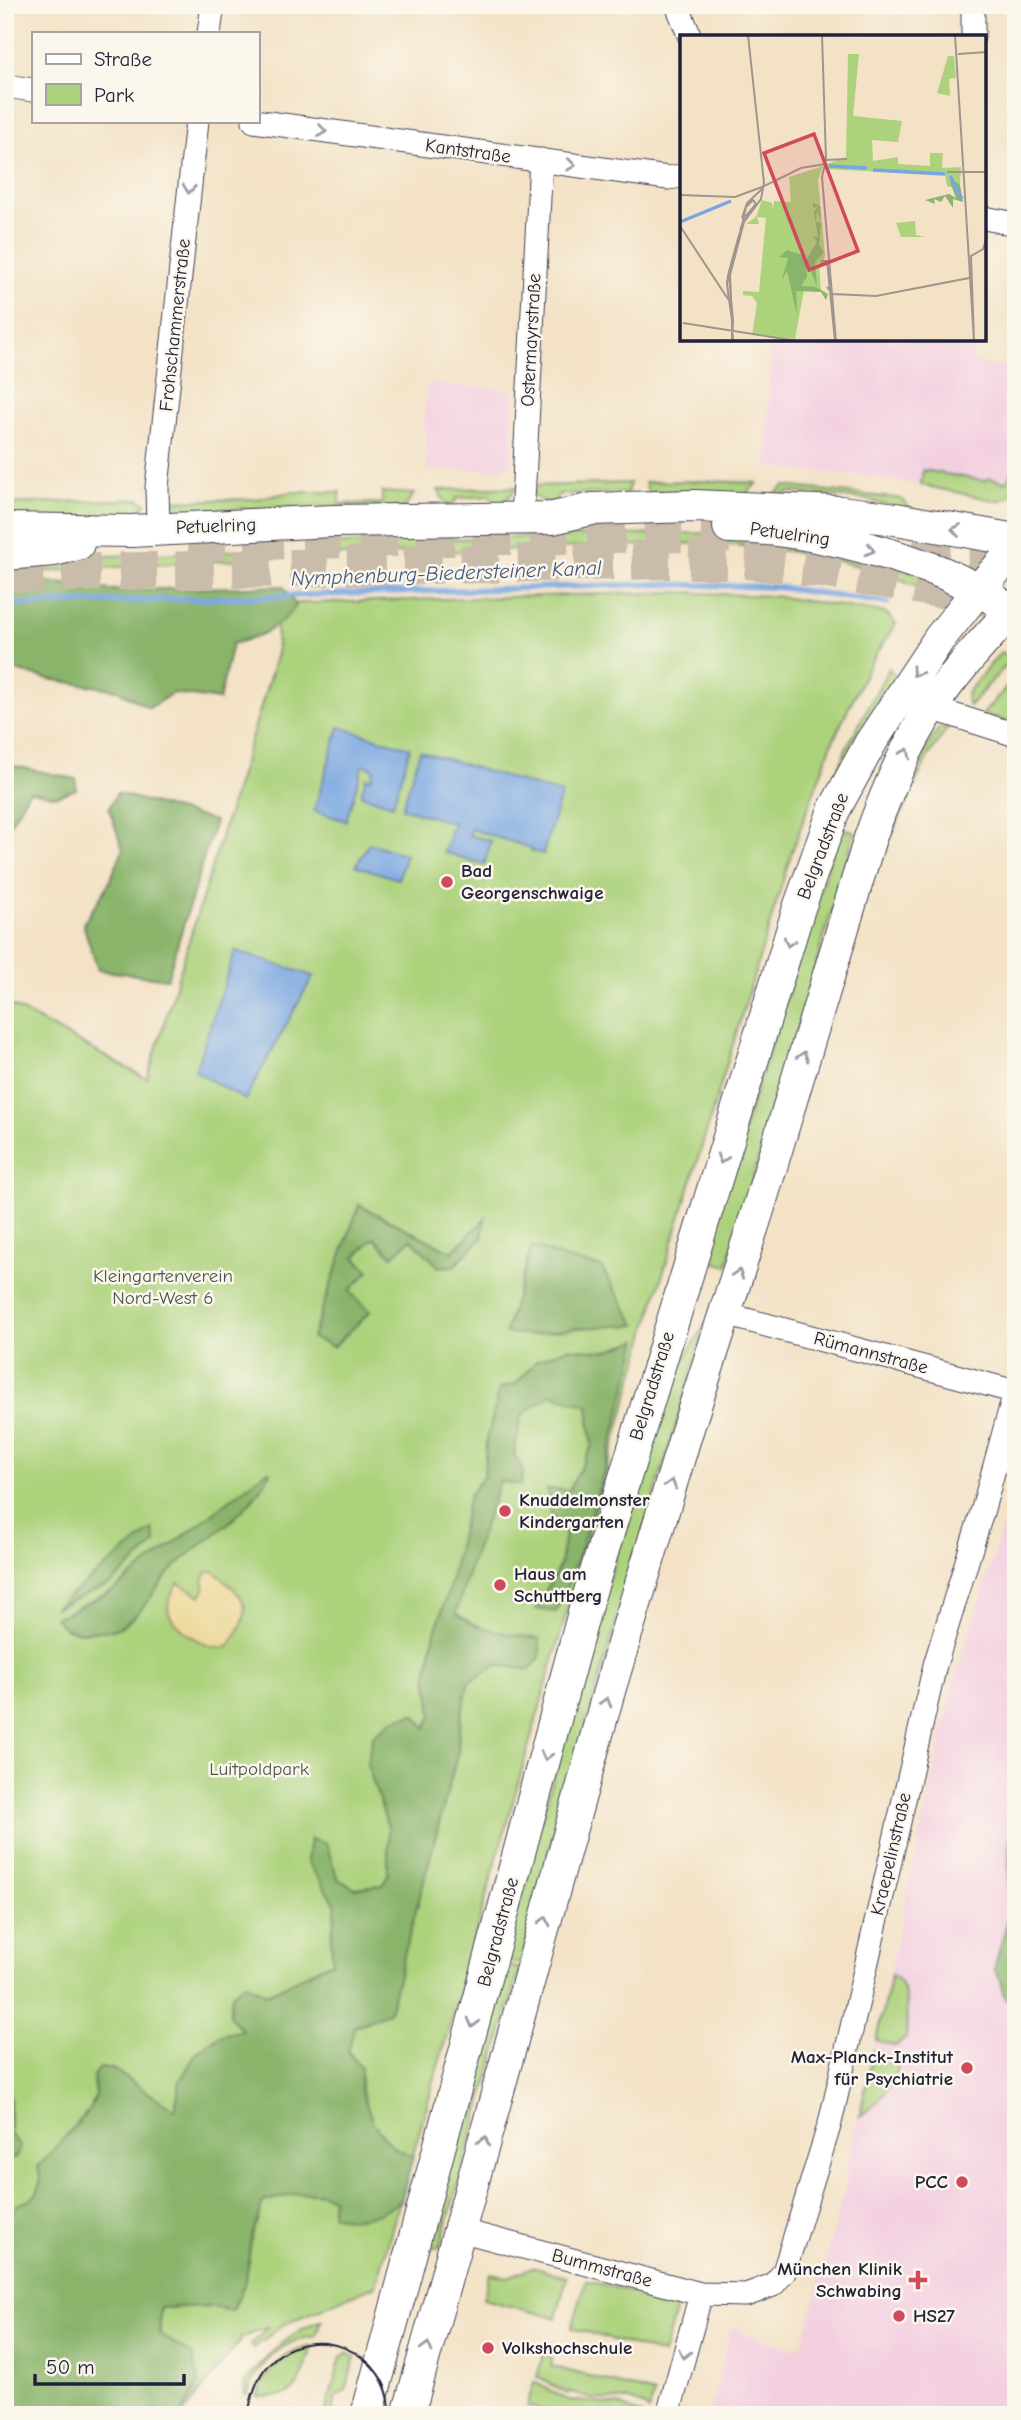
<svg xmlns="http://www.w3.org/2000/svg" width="1021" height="2420" viewBox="0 0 1021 2420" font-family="'Comic Neue',sans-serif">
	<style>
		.built { fill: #f3cfe0 }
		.green { fill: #acd27b; stroke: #677a5b; stroke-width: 2 }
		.forest { fill: #89b46b; stroke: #566b53; stroke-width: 2 }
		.sand { fill: #eeda9e; stroke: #887e6c; stroke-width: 2 }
		.water { fill: #78a6e1; stroke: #4d648e; stroke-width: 2 }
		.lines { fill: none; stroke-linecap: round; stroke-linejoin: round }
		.stream { stroke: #78a6e1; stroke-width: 6 }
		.highway-tunnel { stroke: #c9bcaa; stroke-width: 38; stroke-dasharray: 38 19; stroke-linecap: butt }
		.street-casing { stroke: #413f50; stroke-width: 25 }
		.secondary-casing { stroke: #413f50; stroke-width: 34 }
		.highway-casing { stroke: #413f50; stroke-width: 41 }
		.street { stroke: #fff; stroke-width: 23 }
		.secondary { stroke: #fff; stroke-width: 32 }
		.highway { stroke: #fff; stroke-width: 38 }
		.tram { stroke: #22223b; stroke-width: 2 }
		.oneway { stroke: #9c9ca7 }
		.poi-dot { fill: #d1495b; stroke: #fbf7ec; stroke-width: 2.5 }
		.labels { text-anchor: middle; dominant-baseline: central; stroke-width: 5; stroke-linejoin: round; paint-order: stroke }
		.street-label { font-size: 19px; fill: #22223b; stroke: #fbf7ec }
		.poi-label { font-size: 19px; font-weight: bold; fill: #22223b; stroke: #fbf7ec; text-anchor: start }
		.park-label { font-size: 19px; fill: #4b574e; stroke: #fbf7ec }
		.water-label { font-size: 21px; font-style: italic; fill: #44577d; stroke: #fbf7ec }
		.inset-river { fill: none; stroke: #78a6e1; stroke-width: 3.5 }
		.inset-road { fill: none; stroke: #9f958e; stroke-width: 2 }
		.view { fill: #d1495b; fill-opacity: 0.15; stroke: #d1495b; stroke-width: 3.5 }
		.inset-edge { fill: none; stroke: #22223b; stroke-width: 3.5 }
	</style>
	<rect width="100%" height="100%" fill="#fbf7ec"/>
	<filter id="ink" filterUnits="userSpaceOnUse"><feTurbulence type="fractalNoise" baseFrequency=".0143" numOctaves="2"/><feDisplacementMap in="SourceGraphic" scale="14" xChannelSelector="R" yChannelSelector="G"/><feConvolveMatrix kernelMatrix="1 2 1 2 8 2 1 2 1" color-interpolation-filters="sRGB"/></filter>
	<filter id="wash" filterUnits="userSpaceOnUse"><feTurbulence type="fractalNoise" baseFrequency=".00686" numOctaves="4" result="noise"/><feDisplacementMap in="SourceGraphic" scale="28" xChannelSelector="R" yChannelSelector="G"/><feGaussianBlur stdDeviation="1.57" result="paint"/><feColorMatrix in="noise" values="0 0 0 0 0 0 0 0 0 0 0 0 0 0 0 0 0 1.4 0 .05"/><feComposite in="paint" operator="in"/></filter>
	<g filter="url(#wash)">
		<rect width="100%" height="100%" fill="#f3e2c6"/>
		<!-- built -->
		<path class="built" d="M771 340H975L974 363 1016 367V492L990 499 876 477 766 467Z
			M428 383 514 391 511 463 500 470H427L424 413Z
			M1016 1484V2415H709L729 2338 728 2330 731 2328 735 2327 741 2333 793 2348 801 2346 804 2339 848 2175 845 2174 954 1682Z"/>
		<!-- green -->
		<path class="green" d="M1016 468V493L1002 500H993L921 485 923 470 985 481 989 478 1005 482Z
			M707 481 757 483 743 497 648 492 645 482Z
			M630 483 627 493 560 494 554 502C541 502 534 500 531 486Z
			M784 486 902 499 913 512 864 499 788 492 779 499 771 498Z
			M517 487 504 503H495L490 496 457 498 453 505 447 506 438 490Z
			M292 492H340V504L382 503V492L414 494 404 508 333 506 192 510 185 516H175L162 501 256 499Z
			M139 499 146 503 138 513 132 516 5 519V504Z
			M707 533 743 535 932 576 920 587C853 559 778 547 706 543L316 556 326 545 451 539Z
			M273 549 283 557 5 574V564L61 558Z
			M675 592 774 596 886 613 896 624 869 665 832 743 792 851 657 1293 376 2285 282 2325 254 2348 251 2345 269 2326 242 2338 182 2415H5V1002L147 1079 277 654 276 604Z
			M1001 652 1011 660 969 706 966 696 970 689Z
			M889 668 897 680 804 857 846 749Z
			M1016 676V724L983 714Z
			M949 726 927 758 873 876 883 834 910 776 939 728Z
			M847 829 855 832 727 1266 703 1258 838 834Z
			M706 1323 551 1841 521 1964 502 1959 665 1381 682 1363Z
			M1009 1838 1016 1840V1923L1008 1919Z
			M501 1963 520 1969 440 2247 433 2248 426 2243Z
			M891 1975C910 1983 907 2021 906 2038L896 2046 876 2040Z
			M873 2051 892 2059 898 2067C891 2088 878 2104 860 2116Z
			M532 2267 567 2277 556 2318 483 2299 490 2273 508 2277Z
			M586 2280 672 2303 675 2312 663 2354 572 2328Z
			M322 2320 316 2336C280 2340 259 2363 247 2395L245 2394 244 2384C266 2357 289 2331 322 2320Z
			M312 2346C302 2380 299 2402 257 2396 268 2369 283 2352 312 2346Z
			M348 2353 355 2357 346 2390 336 2397 332 2415H325L341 2357Z
			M543 2355 552 2358 551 2366 654 2394 649 2411 643 2405 626 2399 625 2401 592 2399 569 2392 568 2394 537 2377Z
			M534 2382 568 2400 621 2406 642 2415H560L527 2406Z"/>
		<!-- forest -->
		<path class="forest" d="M34 580 110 590 283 586 296 606C277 630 261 636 232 644L219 700 173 693 149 708 117 690 48 679 5 667V583Z
			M10 765 76 779V789L57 796 29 791 5 833V769Z
			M117 793 215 821 167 979 98 970 83 924 107 887 123 850 109 808Z
			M359 1205 452 1252 485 1219 482 1238 454 1266 439 1267 411 1239 393 1256 374 1238 355 1257 369 1271 349 1291 370 1312 333 1347 312 1338Z
			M532 1246 567 1259 601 1267 636 1325 577 1328 530 1335 505 1333Z
			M638 1340C614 1431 594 1526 556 1612L536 1609 560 1565 565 1534 551 1514 547 1489 569 1490 592 1446 588 1406 551 1394 521 1416 514 1454 523 1471 521 1485 500 1481 472 1560 456 1613C477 1631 513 1635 540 1639V1657L530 1670 496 1665 468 1683 459 1728 458 1752 389 2012 354 2027 348 2052 361 2067V2089L373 2123 393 2147 413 2157 401 2201C379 2215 358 2223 332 2215V2198C312 2187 285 2196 263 2202L251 2239 246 2281 232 2311 208 2306 160 2308V2335L192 2354 199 2383 181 2415H5V2350L9 2342 5 2333V2255L9 2248 5 2221 18 2204C38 2200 44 2186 38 2167L90 2109 96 2095 93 2076 100 2068H111L175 2110 180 2081 197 2052 219 2036 242 2030 229 2016 232 1994 245 1983 266 1994C291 1985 307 1971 333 1962L331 1942 336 1905 307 1861 310 1839 326 1844 338 1879 355 1888 383 1885 388 1874V1827L367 1764 373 1736 393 1720 414 1714 426 1728 432 1715 427 1674 435 1632 449 1589 469 1495 484 1476 486 1443 500 1388 516 1384 537 1360 568 1348 606 1351Z
			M267 1471 270 1472C249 1517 208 1535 175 1567 157 1585 143 1614 120 1627 112 1632 76 1633 67 1629 63 1627 59 1621 55 1618L113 1591Z
			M153 1529 156 1543 111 1584 54 1608Z
			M1008 1919 1016 1923V2009L1004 1997 1001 1980 994 1969Z
			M5 2075 10 2100V2133L20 2147 16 2158 5 2160Z"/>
		<!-- sand -->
		<path class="sand" d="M214 1571C248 1600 256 1607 228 1647 221 1648 214 1648 207 1645 195 1640 168 1622 168 1608 168 1599 173 1590 178 1583L201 1596 205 1588 203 1580 207 1572Z"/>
		<!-- water -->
		<path class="water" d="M339 727 410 748 393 805 361 795 366 777 371 779 374 769 363 765 346 821 314 811Z
			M420 751 561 794 543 854 531 851V848L471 829 469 835 491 841 484 865 444 852 453 823 402 808Z
			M369 843 406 855 398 879 356 866Z
			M235 951 313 976 245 1100 195 1071Z"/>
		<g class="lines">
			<!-- stream -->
			<path class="stream" d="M5 605 653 584 777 587 887 603"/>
		</g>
	</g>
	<g filter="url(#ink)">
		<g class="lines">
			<!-- highway-tunnel -->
			<path class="highway-tunnel" d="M188 542 670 533 730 534
				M911 555 1016 574
				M5 574 669 560H746L828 570 987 597"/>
			<!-- street casing -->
			<g class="street-casing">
				<path id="street" d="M677 5 690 37
					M973 5V37
					M209 33 213 5
					M5 86 33 90
					M254 121 668 178 682 176
					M984 218 1016 224
					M522 519 541 160
					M158 528 157 487 197 121
					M931 708 1016 735
					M725 1314 1016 1392
					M459 2230 701 2294 746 2295 773 2285 784 2272 830 2123 935 1665 983 1509 1015 1392
					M668 2415 701 2294"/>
			</g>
			<!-- secondary casing -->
			<g class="secondary-casing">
				<path id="secondary" d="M729 527C797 528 866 545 930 568 952 575 973 588 994 599
					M5 529 131 531 332 521 553 518 592 509 694 506 840 512 896 519 1016 540
					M5 554 54 550 78 544
					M367 2415 586 1605 799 908 834 810 871 742 939 639 978 590 1016 548
					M408 2415 609 1691 686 1434 758 1210 870 838C889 784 913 729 948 684 969 656 993 631 1016 606"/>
			</g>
			<!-- highway casing -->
			<g class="highway-casing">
				<path id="highway" d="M1013 609 1016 610"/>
			</g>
			<!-- street -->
			<use href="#street" class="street"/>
			<!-- secondary -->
			<use href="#secondary" class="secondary"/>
			<!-- highway -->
			<use href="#highway" class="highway"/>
			<!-- tram -->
			<path class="tram" d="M248 2415C251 2398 256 2378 268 2365 311 2318 392 2351 390 2415"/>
		</g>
		<!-- one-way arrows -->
		<defs><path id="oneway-chevron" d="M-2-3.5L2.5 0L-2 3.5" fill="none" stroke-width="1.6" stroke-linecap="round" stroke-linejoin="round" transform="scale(1.75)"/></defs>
		<g class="oneway">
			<use href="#oneway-chevron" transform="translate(322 131) rotate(9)"/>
			<use href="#oneway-chevron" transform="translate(571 165) rotate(8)"/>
			<use href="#oneway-chevron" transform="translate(189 189) rotate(96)"/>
			<use href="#oneway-chevron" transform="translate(956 530) rotate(-171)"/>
			<use href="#oneway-chevron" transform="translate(870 550) rotate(16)"/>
			<use href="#oneway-chevron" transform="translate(916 672) rotate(124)"/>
			<use href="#oneway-chevron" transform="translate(906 753) rotate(-64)"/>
			<use href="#oneway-chevron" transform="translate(789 942) rotate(107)"/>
			<use href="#oneway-chevron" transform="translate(803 1056) rotate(-73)"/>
			<use href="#oneway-chevron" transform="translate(722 1159) rotate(107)"/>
			<use href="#oneway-chevron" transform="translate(738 1274) rotate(-72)"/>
			<use href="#oneway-chevron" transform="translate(671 1484) rotate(-73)"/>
			<use href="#oneway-chevron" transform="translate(606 1702) rotate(-74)"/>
			<use href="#oneway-chevron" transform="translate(546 1756) rotate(105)"/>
			<use href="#oneway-chevron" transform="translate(545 1921) rotate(-75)"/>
			<use href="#oneway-chevron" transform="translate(473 2023) rotate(105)"/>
			<use href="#oneway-chevron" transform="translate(484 2141) rotate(-74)"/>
			<use href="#oneway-chevron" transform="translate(427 2347) rotate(-75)"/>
			<use href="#oneway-chevron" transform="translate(684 2354) rotate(105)"/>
		</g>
	</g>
	<!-- markers -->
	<g class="poi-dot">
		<circle cx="447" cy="882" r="7"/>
		<circle cx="505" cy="1511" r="7"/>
		<circle cx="500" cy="1585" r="7"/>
		<circle cx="967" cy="2068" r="7"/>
		<circle cx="962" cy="2182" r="7"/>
		<path d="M914.5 2269.5h7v7h7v7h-7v7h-7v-7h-7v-7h7z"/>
		<circle cx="899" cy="2316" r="7"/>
		<circle cx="488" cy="2348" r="7"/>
	</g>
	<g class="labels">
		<!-- street labels -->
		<g class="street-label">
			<text transform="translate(468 151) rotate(8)">Kantstraße</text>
			<text transform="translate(175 325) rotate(-84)">Frohschammerstraße</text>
			<text transform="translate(531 340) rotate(-87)">Ostermayrstraße</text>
			<text transform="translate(216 526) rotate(-2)">Petuelring</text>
			<text transform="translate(790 534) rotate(8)">Petuelring</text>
			<text transform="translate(823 846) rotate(-69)">Belgradstraße</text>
			<text transform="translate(871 1353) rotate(15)">Rümannstraße</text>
			<text transform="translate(652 1386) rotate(-73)">Belgradstraße</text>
			<text transform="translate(891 1854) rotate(-77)">Kraepelinstraße</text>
			<text transform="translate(498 1932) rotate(-75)">Belgradstraße</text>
			<text transform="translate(602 2268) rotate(15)">Bummstraße</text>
		</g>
		<!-- poi labels -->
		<g class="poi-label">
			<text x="461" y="871">Bad<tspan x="461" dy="22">Georgenschwaige</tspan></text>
			<text x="519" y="1500">Knuddelmonster<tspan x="519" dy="22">Kindergarten</tspan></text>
			<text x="514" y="1574">Haus am<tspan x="514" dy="22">Schuttberg</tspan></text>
			<text x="953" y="2057" text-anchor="end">Max-Planck-Institut<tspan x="953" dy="22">für Psychiatrie</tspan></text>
			<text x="948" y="2182" text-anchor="end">PCC</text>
			<text x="902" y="2269" text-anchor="end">München Klinik<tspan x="902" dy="22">Schwabing</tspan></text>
			<text x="913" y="2316">HS27</text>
			<text x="502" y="2348">Volkshochschule</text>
		</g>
		<!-- park labels -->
		<g class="park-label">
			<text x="163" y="1276">Kleingartenverein<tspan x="163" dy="22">Nord-West 6</tspan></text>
			<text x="259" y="1769">Luitpoldpark</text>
		</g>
		<!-- water labels -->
		<g class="water-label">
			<text transform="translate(446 573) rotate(-2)">Nymphenburg-Biedersteiner Kanal</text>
		</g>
	</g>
	<!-- overview -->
	<g transform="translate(680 35)">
		<rect width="306" height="306" fill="#f3e2c6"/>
		<path d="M168 19H179L173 81 222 86 218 107 192 105 193 126 218 122V129L250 131V118H263L262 133 281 132 279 165 274 153 267 151 265 140 145 134 147 129 166 122ZM268 21H274L276 43 269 44 270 61 257 58ZM143 131 138 145 145 221 143 232 139 228 141 257 124 255 115 304 72 300 77 268 72 261 63 260V256L79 257 86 183 77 182 79 189H66L76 182 82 165 92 168 93 175 94 166 111 167 109 142ZM235 186 236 200 246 202H221L216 188Z" fill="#acd27b"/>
		<path d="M273 145 280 150 283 167 273 164V173L265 161 261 167 254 164 255 169 245 165 269 159 276 163 270 147ZM133 168 140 171 141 186 137 175 136 187 141 188 139 210 144 217 135 227 137 251 126 225 137 207 133 201 138 202 134 176 139 171 133 173ZM107 215 125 221 127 242 121 251 136 252 148 259 146 265 141 257 116 256 117 280 107 236 102 244 108 223 99 222Z" fill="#89b46b"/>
		<path class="inset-river" d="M149 131 187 133M193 135 265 139M270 141 282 164M0 187 51 166"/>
		<path class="inset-road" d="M142 0 146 125M275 0 294 306M278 19 307 17M146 125 142 142 156 306M146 125 167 124M267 137H305M82 152 121 133 145 129M0 160 55 162 82 152M62 183 67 168 82 154M0 191 48 264M141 231 142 226H147L155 306M147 252 153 259 196 261 289 243 292 239M3 288 117 306M52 306V285L48 257 47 248 48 241 51 229 59 200 60 198 61 192 63 188V185L64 183 76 169 73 165 66 172 63 185V188L62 189V190L49 241 53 285 52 306M53 306 50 240 64 187 81 164 84 148 68 0M294 306 291 221 303 214 307 201"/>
		<path class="view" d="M134 99 178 216 129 235 84 118Z"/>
		<rect width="306" height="306" class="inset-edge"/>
	</g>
	<!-- margin -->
	<rect width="1021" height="2420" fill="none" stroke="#fbf7ec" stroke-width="28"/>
	<!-- legend -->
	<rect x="32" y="32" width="228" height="91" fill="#fbf7ec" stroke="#a4a2a5" stroke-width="2"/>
	<rect x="46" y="54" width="35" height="10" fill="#ffffff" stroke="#a4a2a5" stroke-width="2"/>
	<text x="94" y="66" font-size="21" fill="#22223b">Straße</text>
	<rect x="46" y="84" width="35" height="21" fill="#acd27b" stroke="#a4a2a5" stroke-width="2"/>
	<text x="94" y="102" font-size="21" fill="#22223b">Park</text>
	<!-- scale -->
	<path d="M35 2374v10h149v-10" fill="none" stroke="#22223b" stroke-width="3.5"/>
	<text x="46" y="2374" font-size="21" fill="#22223b" stroke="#fbf7ec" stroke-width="5" paint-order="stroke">50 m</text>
</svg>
